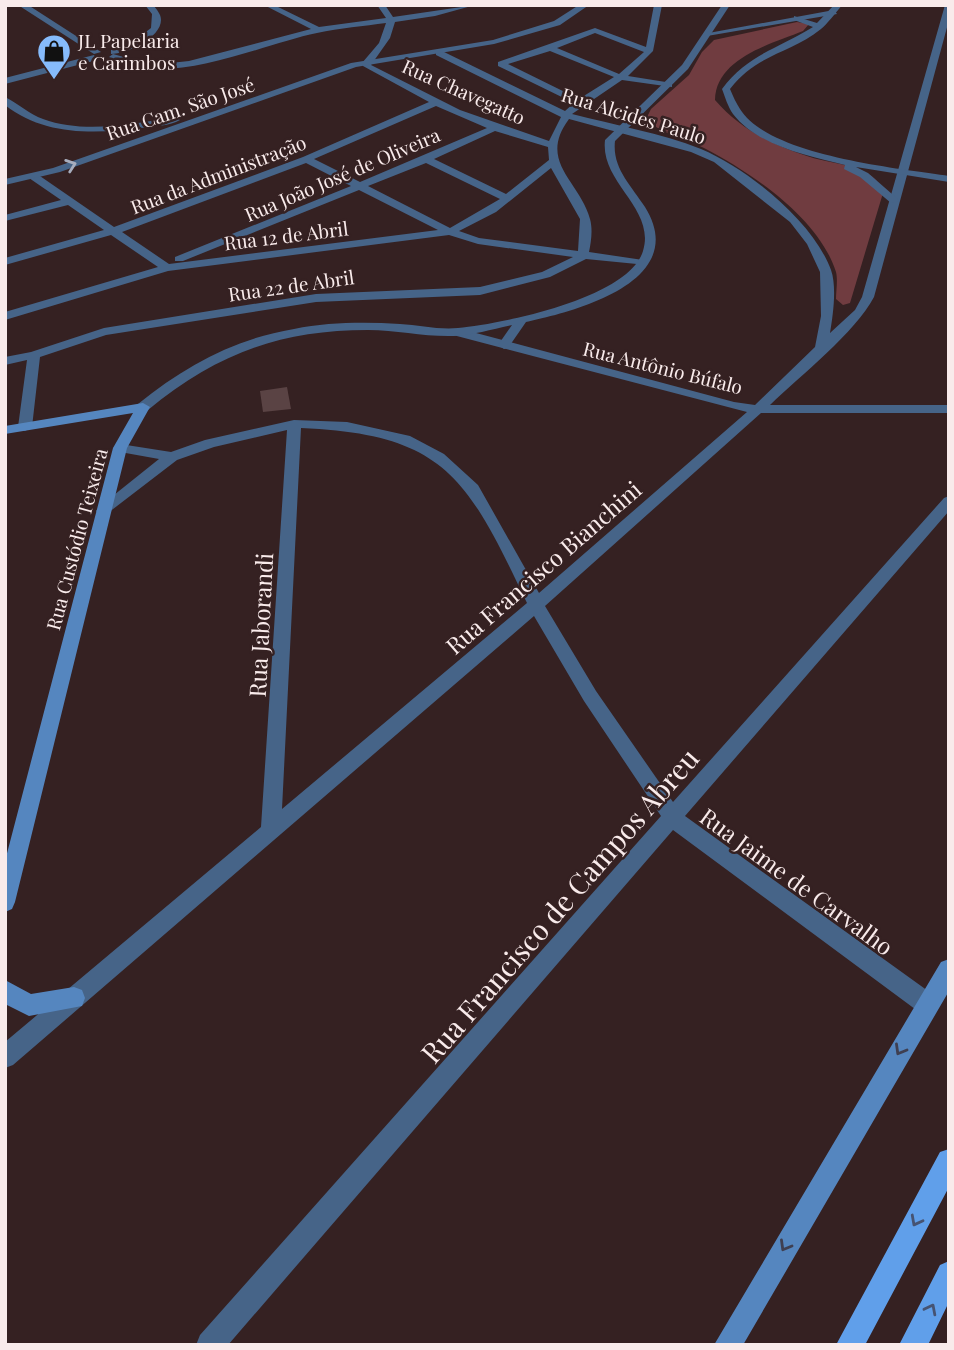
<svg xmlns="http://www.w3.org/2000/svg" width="954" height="1350" viewBox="0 0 954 1350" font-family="'Playfair Display',serif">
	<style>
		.green { fill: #703c40 }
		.building { fill: #5a4344 }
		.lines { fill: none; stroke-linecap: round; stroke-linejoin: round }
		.minor { fill: #466488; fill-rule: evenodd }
		.tertiary { fill: #466488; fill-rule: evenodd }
		.secondary { fill: #5586bf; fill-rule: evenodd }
		.primary { fill: #609fea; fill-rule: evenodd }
		.oneway { stroke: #a8aebe }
		.oneway2 { stroke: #3f3f51 }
		.oneway3 { stroke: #465372 }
		.labels { text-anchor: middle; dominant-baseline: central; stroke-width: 5; stroke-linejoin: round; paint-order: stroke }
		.far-poi-label { font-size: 19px; fill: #f9ebeb; stroke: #352122; text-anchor: start }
		.far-street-label { font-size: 19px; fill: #f9ebeb; stroke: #352122 }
		.street-label { font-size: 23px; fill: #f9ebeb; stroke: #352122 }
		.near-street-label { font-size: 28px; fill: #f9ebeb; stroke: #352122 }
	</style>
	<rect width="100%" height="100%" fill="#352122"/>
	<!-- green -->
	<path class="green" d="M797 22 809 24 803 31C771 44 716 58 715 100 740 129 771 144 807 156 827 163 859 164 875 179 878 182 881 189 883 193L850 303 843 305 836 299C836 291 838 280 836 272 819 218 752 173 704 148 685 139 661 134 646 119L651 109 689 75 702 52 714 40Z"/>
	<!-- building -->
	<path class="building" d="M287 387 291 409 263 412 260 391Z"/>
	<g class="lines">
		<!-- minor -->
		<path class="minor" d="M18 5H28L101 52 94 54Z
			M145 5H153C157 10 161 14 161 20 161 38 126 54 111 54V50L138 38 151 28 152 14Z
			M264 5H274L319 27 386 18 377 5H385L393 17 475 5 435 16 395 22 390 38 371 65 460 110 549 141 561 117 436 55V51H442L565 111 574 103 498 66V62L595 28 646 47 654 5H662L653 51 628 76 672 83V87L622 80 572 114C614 125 661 133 701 149 748 169 813 221 831 270 837 287 833 315 830 333L855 310 862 297 945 5H949V20L874 297C855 333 801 375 770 405H949V413H761L545 606 596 691 673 802 944 498 949 496V511L685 816 935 996 938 1004 935 1012 927 1015 919 1012 673 830 228 1345H196L200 1335 661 816 584 701 534 616 13 1065 5 1068V1042L261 827 287 430 214 447 177 460 104 516 99 515 96 511 99 507 159 459 120 452 113 448 120 444 171 452 205 440 294 420 347 422 410 436 444 454 478 485 539 593 747 412 453 335V329H461L734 402 755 405 815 347 821 316 820 272 807 244 790 222 714 162 691 152 569 119C537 162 580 181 590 219 593 230 591 242 589 252L643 260 647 261V265L586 259 550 277 480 295 316 302 106 335 40 357 32 427 25 431 20 430 18 427 27 360 5 365V357L31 352 104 328 316 294 480 287 542 272 573 257 478 244 449 235 168 271 5 320V312L158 267 111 235 5 265V258L104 230 68 205 5 221V215L61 200 29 178V174H37L114 227 303 157 429 102 363 66 362 63 379 43 386 23C364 26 340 28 317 33 258 45 164 91 109 57L113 54 152 65 189 61 311 29ZM595 33 644 52 619 74 557 48ZM550 51 614 77 579 99 508 64ZM436 106 487 128 360 182 314 159ZM495 131 548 147 549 160 506 194 434 159ZM306 163 351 186 175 257V261H183L359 190 438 230 169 264 122 232ZM426 163 500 199 450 228 368 186ZM551 168 580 219 578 251 479 238 459 231 496 212ZM301 428C447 434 468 480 527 603L282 809Z
			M834 10 837 14 707 36 703 34Z
			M94 55 97 60 5 84V78Z"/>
		<!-- tertiary -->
		<path class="tertiary" d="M579 5H589L560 25 494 44 356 67 60 172 5 185V179L53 168 351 63 493 40 554 21Z
			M722 5H730L688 69 615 141C612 168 631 185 645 207 691 281 577 311 526 322L508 348 504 349 498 345 512 325C493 329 473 335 454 336 425 337 397 330 368 330 280 330 216 354 148 410H138V404C185 366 234 339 294 329 329 322 365 322 400 324 419 325 439 330 458 328 502 324 629 298 643 251 656 208 600 183 605 140L682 65Z
			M834 5H842C835 14 827 24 821 29 790 54 758 53 730 89 733 96 736 103 740 109 769 156 897 168 949 176V182L856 167 868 173 900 201 891 203 860 177 844 169 845 165C808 156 758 146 733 114 728 107 725 97 722 89 748 54 778 49 813 27L794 20V16L817 23Z
			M5 97C19 104 29 114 43 119 84 134 133 124 175 117L180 120C170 126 154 126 142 128 95 134 44 136 5 105Z"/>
		<!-- secondary -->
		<path class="secondary" d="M143 403 150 407 127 448 15 902 12 909 5 912V861L113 448 133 413 5 434V426Z
			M949 959V991L743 1345H714L941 962Z
			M5 980 31 994 74 987 82 990 85 998 82 1006 29 1016 5 1004Z"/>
		<!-- primary -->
		<path class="primary" d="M949 1149V1187L865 1345H836L940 1152Z
			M949 1261V1302L928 1345H899L940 1265Z"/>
	</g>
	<!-- one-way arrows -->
	<defs><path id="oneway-chevron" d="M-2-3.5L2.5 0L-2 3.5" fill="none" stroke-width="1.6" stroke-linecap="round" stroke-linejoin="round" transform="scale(1.75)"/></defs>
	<use class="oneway" href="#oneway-chevron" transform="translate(71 165) rotate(-19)"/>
	<g class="oneway2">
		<use href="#oneway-chevron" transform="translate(900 1050) rotate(120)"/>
		<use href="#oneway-chevron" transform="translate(785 1246) rotate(120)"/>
	</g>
	<g class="oneway3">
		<use href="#oneway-chevron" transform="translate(916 1221) rotate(118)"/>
		<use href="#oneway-chevron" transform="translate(931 1309) rotate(-63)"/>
	</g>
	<!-- icons -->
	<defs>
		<g id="shop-pin" transform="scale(1.75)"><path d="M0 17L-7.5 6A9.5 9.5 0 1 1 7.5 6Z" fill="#86bbfb" stroke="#352122"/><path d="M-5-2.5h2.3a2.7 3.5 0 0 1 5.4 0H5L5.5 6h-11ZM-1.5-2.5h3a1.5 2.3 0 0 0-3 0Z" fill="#111"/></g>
	</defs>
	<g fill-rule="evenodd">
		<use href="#shop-pin" x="54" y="51"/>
	</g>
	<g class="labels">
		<!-- far-poi labels -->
		<g class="far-poi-label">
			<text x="78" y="40">JL Papelaria<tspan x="78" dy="22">e Carimbos</tspan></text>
		</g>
		<!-- far-street labels -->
		<g class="far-street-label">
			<text transform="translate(464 91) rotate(24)">Rua Chavegatto</text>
			<text transform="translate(180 108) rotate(-19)">Rua Cam. São José</text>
			<text transform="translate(634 115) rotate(17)">Rua Alcides Paulo</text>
			<text transform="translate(218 174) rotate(-21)">Rua da Administração</text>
			<text transform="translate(342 174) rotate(-23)">Rua João José de Oliveira</text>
			<text transform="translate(286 235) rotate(-7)">Rua 12 de Abril</text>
			<text transform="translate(291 285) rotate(-8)">Rua 22 de Abril</text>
			<text transform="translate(663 367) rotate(14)">Rua Antônio Búfalo</text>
			<text transform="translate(76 539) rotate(-75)">Rua Custódio Teixeira</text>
		</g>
		<!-- street labels -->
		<g class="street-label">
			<text transform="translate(543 567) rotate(-41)">Rua Francisco Bianchini</text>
			<text transform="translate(260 625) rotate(-87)">Rua Jaborandi</text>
			<text transform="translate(797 881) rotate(36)">Rua Jaime de Carvalho</text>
		</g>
		<!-- near-street labels -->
		<g class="near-street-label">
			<text transform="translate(559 905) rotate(-49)">Rua Francisco de Campos Abreu</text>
		</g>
	</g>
	<!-- border -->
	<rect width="954" height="1350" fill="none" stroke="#f9ebeb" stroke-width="14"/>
</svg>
